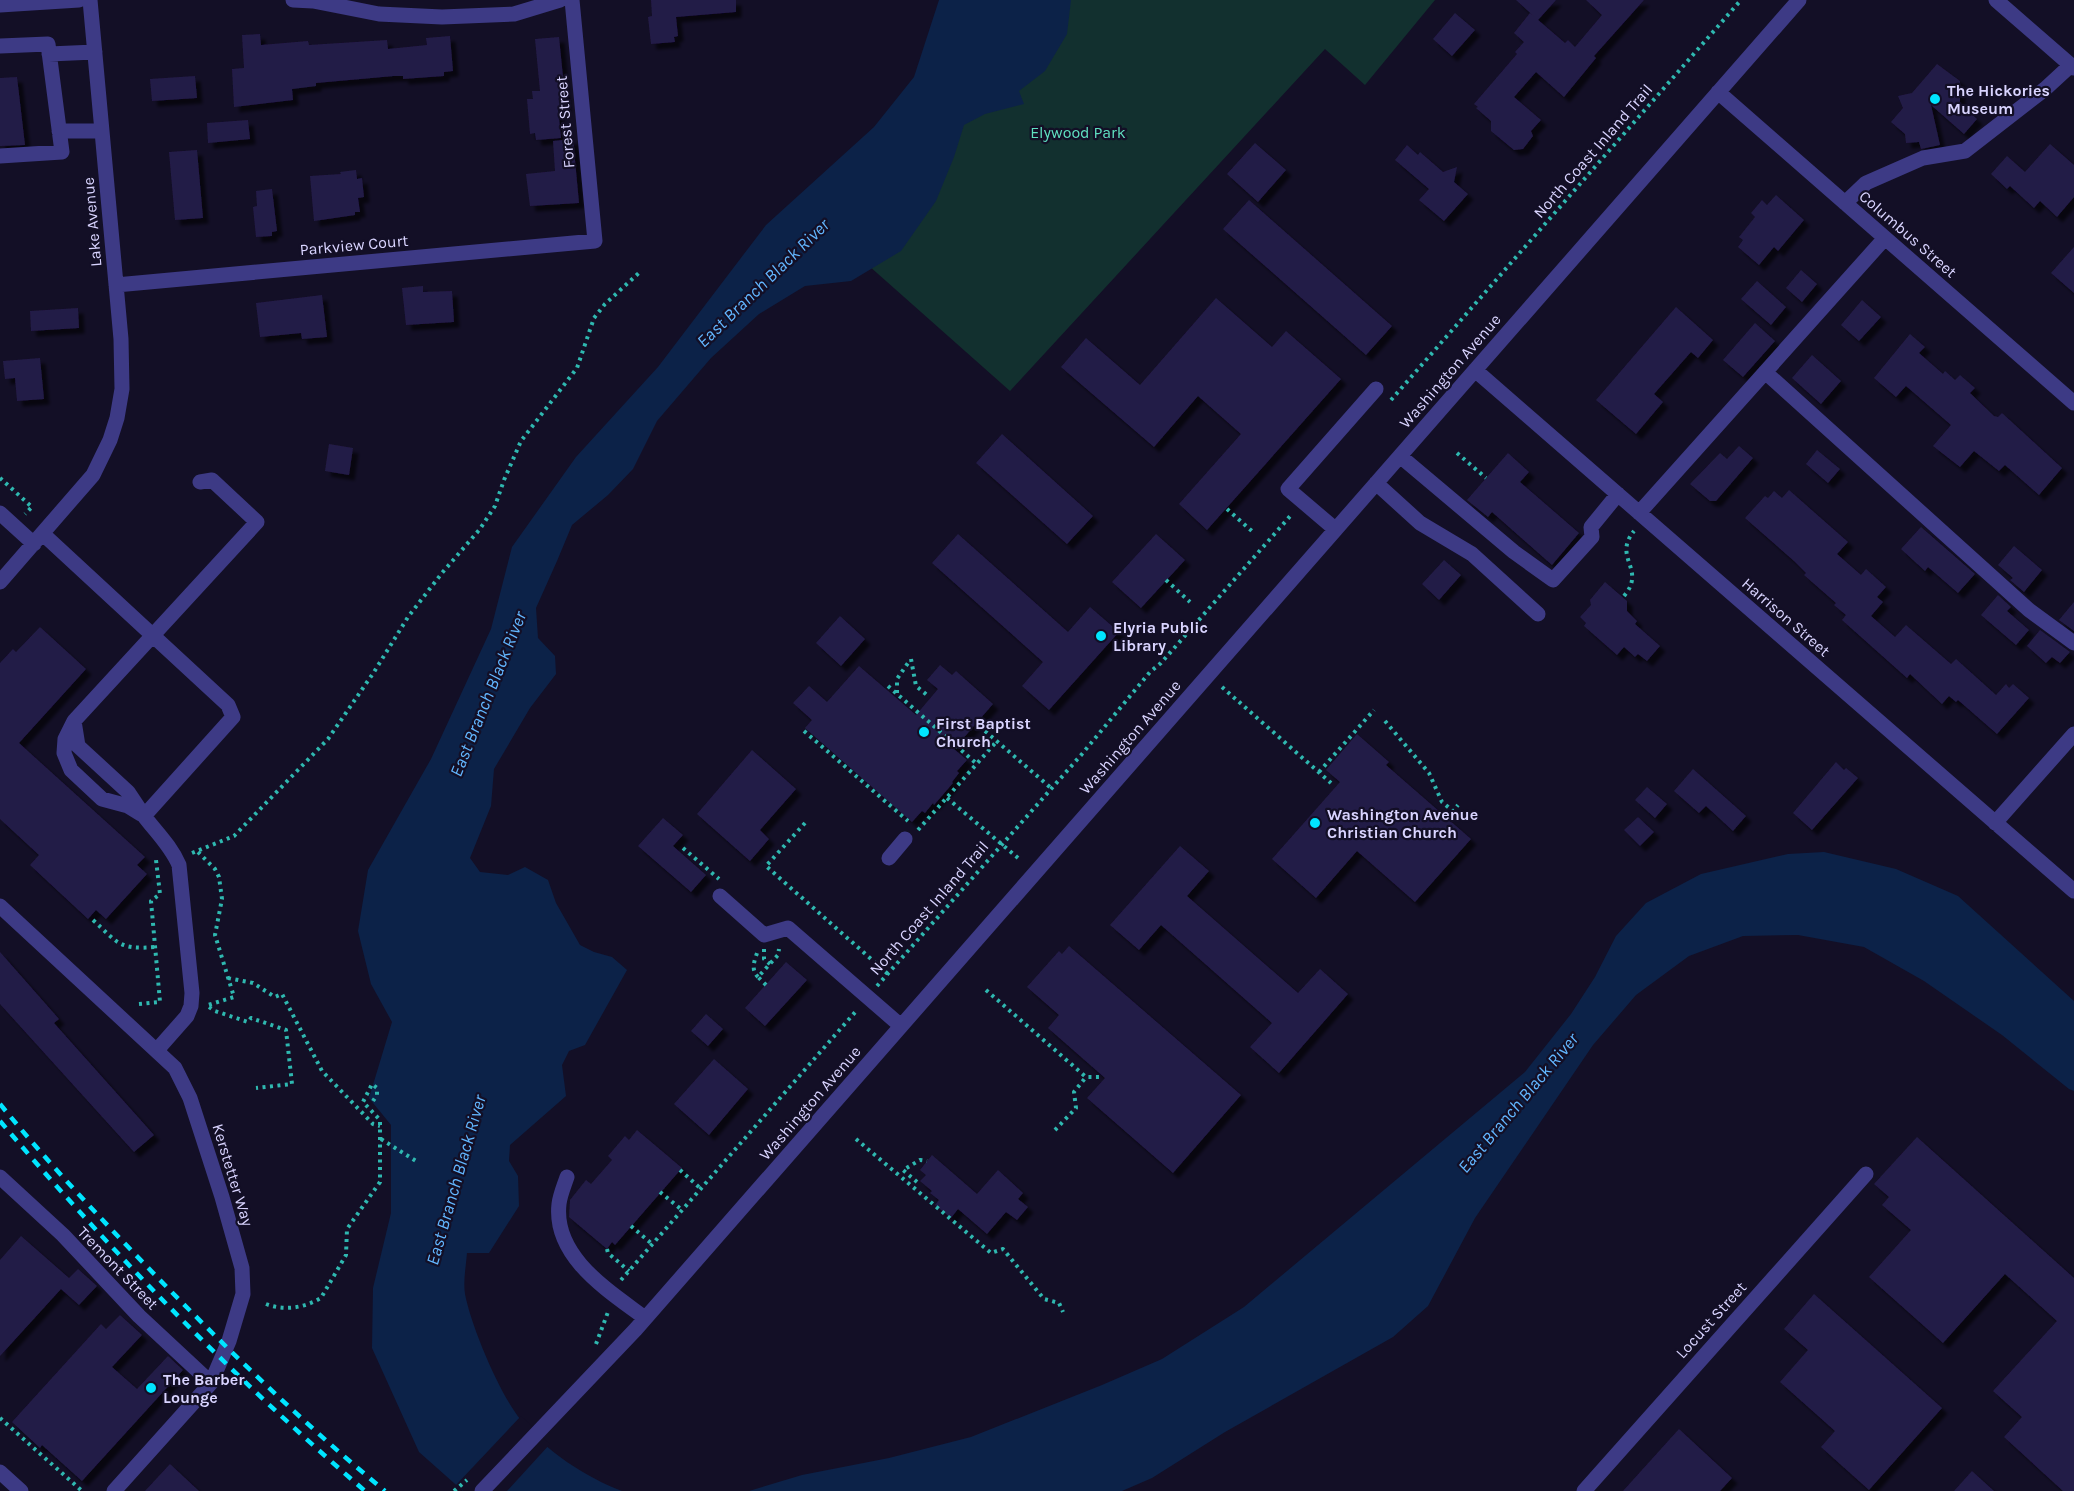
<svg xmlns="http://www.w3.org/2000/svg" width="2074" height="1491" viewBox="0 0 2074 1491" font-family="Karla,sans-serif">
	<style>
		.green { fill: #12302f }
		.water { fill: #0c2248 }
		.pier { fill: #130f26 }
		.building { fill: #241b47; filter: url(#shadow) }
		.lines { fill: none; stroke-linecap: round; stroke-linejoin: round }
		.path { stroke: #2fb8b0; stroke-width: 4; stroke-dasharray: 3 4.5; stroke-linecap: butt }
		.minor { stroke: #3d3a85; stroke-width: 15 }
		.rail { stroke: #00e5ff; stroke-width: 4.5; stroke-dasharray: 9 8; stroke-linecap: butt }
		.poi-dot { fill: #00e5ff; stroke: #130f26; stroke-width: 2 }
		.labels { text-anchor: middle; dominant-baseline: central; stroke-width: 4.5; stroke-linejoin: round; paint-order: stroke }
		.poi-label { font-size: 16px; font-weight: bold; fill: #d9d4ff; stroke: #130f26; text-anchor: start }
		.street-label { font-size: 16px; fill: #d9d4ff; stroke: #130f26 }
		.park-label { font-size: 16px; fill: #5fe0c0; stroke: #130f26 }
		.water-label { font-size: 18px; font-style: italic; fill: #62b6ff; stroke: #130f26 }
	</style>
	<defs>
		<filter id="shadow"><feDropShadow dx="5.5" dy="5.5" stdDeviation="1.5" flood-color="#0009"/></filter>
	</defs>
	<rect width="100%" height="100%" fill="#130f26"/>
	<!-- green -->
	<path class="green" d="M1013 0H1435L1365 85 1325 49 1010 391 824 226Z"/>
	<!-- water -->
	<path class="water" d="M939 0H1071L1067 34 1045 71 1019 91 1024 104 985 114 964 125 954 157 936 201 901 251 851 281 805 286 759 314 711 358 657 421 633 469 608 495 572 525 557 561 536 608 538 638 555 656 556 674 530 708 494 769 491 806 470 858 480 872 508 875 525 867 548 880 556 903 580 945 594 952 612 957 627 970 585 1045 569 1051 562 1065 566 1096 510 1145 509 1161 518 1176 519 1206 489 1253H467C466 1266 463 1281 465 1294 471 1326 500 1395 521 1420 546 1451 585 1477 622 1491H463L419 1452 372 1348 373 1288 391 1213V1125L369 1098 392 1022 371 984 358 931 368 870 431 759 491 629 512 547 576 457 658 367 766 225 874 127 914 77Z
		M1824 852 1896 869 1958 896 2074 1001V1091L2069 1089 2002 1035 1924 981 1864 947 1798 935 1743 936 1689 956 1636 995 1593 1045 1475 1218 1428 1306 1393 1337 1225 1432 1152 1478 1122 1491H749L802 1475 889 1458 971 1437 1102 1385 1162 1359 1244 1307 1525 1072 1571 1014 1595 977 1616 936 1646 903 1701 874 1788 854Z"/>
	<!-- pier -->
	<path class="pier" d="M521 1416 550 1444 507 1491H463L456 1485Z"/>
	<!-- building -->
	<path class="building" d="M651 0H736V12L676 17 678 36 674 37 675 42 651 44 648 17 652 16Z
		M1516 0H1556L1538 20Z
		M1586 0H1644L1594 56 1596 58 1564 97 1536 72 1514 97 1541 120 1531 131 1533 136 1523 149 1514 150 1491 131V121L1476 108 1478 107 1474 104 1517 54 1515 52 1524 42 1514 33 1530 13 1565 43 1568 40 1575 47 1602 15Z
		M1455 13 1475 30 1452 56 1433 39Z
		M260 34 261 45 308 41 309 45 387 40 388 49 427 45 426 38 450 36 453 71 444 72V76L403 79V76H394L316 83V86L292 89 293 100 234 107 232 69 244 68 242 35Z
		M559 37 566 107 558 108 561 138 536 140 535 133 530 134 527 99H533L532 91H540L535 39Z
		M1937 64 1960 81V104L1977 119 1964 134 1931 105 1940 145 1921 149 1919 142 1906 143 1905 134 1891 122 1903 108 1898 96 1912 93Z
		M195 76 197 98 152 101 150 79Z
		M17 77 25 145 0 146V78Z
		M248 120 250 139 208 143 207 123Z
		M573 139 579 203 530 206 526 174 555 171 553 141Z
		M1255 143 1286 170 1258 202 1227 174Z
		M2050 144 2074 165V197L2057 217 2040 201 2034 208 2010 186 2007 189 1991 174 2007 156 2025 172Z
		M1407 145 1418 155 1420 152 1443 172 1457 167 1454 182 1468 194 1444 221 1419 200 1429 189 1395 160Z
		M197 150 203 218 175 220 169 152Z
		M356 170 357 179 362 178 364 197 358 198 360 212H355V215L314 221 310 176 341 174 340 172Z
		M272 189 277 231 272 232V236L256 237 253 207 257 206 256 191Z
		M1776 195 1804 220 1778 251 1774 247 1759 265 1738 247 1743 240 1739 237 1755 217 1751 213 1762 200 1767 205Z
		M1249 200 1392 326 1366 355 1223 229Z
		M2074 247V293L2051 273Z
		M1801 270 1817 284 1802 302 1786 288Z
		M1757 281 1786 307 1771 325 1741 299Z
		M423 286V292L452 291 454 322 406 325 402 288Z
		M322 295 327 337 302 339 301 333 260 337 256 303Z
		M1216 298 1272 347 1286 331 1341 379 1207 530 1179 504 1241 434 1198 396 1154 447 1061 367 1086 338 1140 385Z
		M1862 300 1881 317 1859 341 1841 325Z
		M1676 307 1713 340 1698 358 1691 352 1654 394 1663 402 1636 434 1596 400Z
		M78 308 79 328 31 331 30 311Z
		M1755 323 1775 341 1743 377 1723 360Z
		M1910 334 1925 347 1919 353 1943 374 1945 371 1955 380 1960 375 1975 388 1970 393 1994 416 1998 417 2002 413 2062 468 2039 495 2005 465 1999 471 1974 451 1960 467 1933 446 1951 425 1906 386 1896 397 1874 378Z
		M1812 355 1841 381 1821 404 1792 378Z
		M40 358 44 399 17 401 15 378 5 379 3 361Z
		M1002 434 1093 516 1067 544 976 463Z
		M329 444 353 448 349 475 325 471Z
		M1739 446 1753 458 1716 501H1710L1690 484 1720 453 1727 459Z
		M1817 450 1840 469 1828 483 1806 464Z
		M1508 453 1529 472 1520 482 1579 533 1552 565 1492 512 1488 517 1467 500Z
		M1789 490 1848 542 1837 554 1861 575 1866 569 1886 587 1877 597 1883 602 1871 616 1895 637 1906 625 1951 664 1956 659 1996 695 2006 684 2009 688 2013 684 2029 698 1997 734 1958 700 1956 702 1949 696 1942 704 1910 674 1907 678 1842 620 1846 615 1834 605 1836 603 1804 575 1806 573 1794 561 1745 518 1765 496 1768 498 1774 491 1782 498Z
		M1921 527 1975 574 1958 593 1928 567 1925 571 1901 549Z
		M958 534 1068 632 1090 607 1119 632 1049 710 1022 686 1043 662 932 563Z
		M1156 534 1185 560 1141 608 1112 582Z
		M2014 546 2042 570 2024 592 2010 580 2013 578 1998 565Z
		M1444 560 1461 575 1439 600 1422 584Z
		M1605 582 1627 601V611L1637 621 1635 624 1660 646 1647 661 1638 654 1635 657 1624 647 1617 655 1584 626 1586 623 1580 617 1591 605 1590 600Z
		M1998 595 2011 607 2007 611 2029 630 2016 645 1981 615Z
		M2074 602V631L2059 620Z
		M840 616 865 639 841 666 816 643Z
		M40 627 86 669 19 743 145 857 137 865 147 874 106 919 96 910 88 919 30 865 39 855 0 819V663L13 649 16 652Z
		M2040 630 2070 652 2060 663 2052 657 2046 663 2027 646Z
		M940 665 952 675 956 671 993 704 954 749 967 760 957 771 959 773 952 782 953 783 934 805 933 803 925 813 922 811 912 822 805 728 812 720 793 703 809 686 827 702 859 666 916 715 938 689 927 680Z
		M1357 734 1389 762 1386 765 1471 839 1415 902 1357 851 1316 898 1272 859 1340 782 1326 770Z
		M752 750 796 789 760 830 769 839 750 861 697 814Z
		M1836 762 1844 770 1846 768 1858 778 1812 830 1793 813Z
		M1693 769 1746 816 1733 831 1706 806 1699 813 1674 791Z
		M1647 787 1667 804 1655 818 1635 800Z
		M1638 817 1654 832 1640 846 1624 830Z
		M663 818 683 835 673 846 706 875 691 892 638 846Z
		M1180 846 1209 871 1187 896 1298 993 1320 969 1348 994 1279 1073 1250 1047 1272 1023 1161 925 1139 950 1110 925Z
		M1069 946 1241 1095 1173 1173 1087 1098 1105 1078 1048 1028 1059 1015 1027 987 1059 951 1062 954Z
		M0 952 59 1019 54 1023 154 1135 134 1152 0 1004Z
		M786 962 807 980 765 1026 745 1008Z
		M706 1014 723 1029 708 1046 691 1031Z
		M714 1059 748 1089 709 1135 674 1104Z
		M637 1130 682 1168 615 1245 612 1242 607 1249 569 1217 570 1200 586 1180 591 1184 612 1160 608 1156 625 1136 629 1140Z
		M1917 1137 2074 1278V1491H2063L2004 1437 2022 1417 1993 1391 2057 1321 2005 1274 1943 1343 1869 1277 1911 1230 1882 1205 1889 1197 1874 1184Z
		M932 1155 977 1194 998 1170 1023 1193 1018 1199 1028 1207 1017 1220 1006 1212 987 1234 958 1209 951 1218 935 1205 939 1200 930 1193 932 1191 920 1181 926 1175 920 1170Z
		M21 1236 69 1278 78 1269 97 1286 79 1305 61 1289 0 1356V1260Z
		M1814 1294 1942 1408 1869 1490 1821 1447 1835 1431 1780 1382 1808 1350 1784 1329Z
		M120 1315 142 1335 112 1367 137 1389 168 1356 183 1370 82 1481 42 1445 40 1448 12 1422 101 1324 106 1329Z
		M1679 1429 1732 1478 1720 1491H1623Z
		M170 1464 199 1491H145Z
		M1972 1471 1994 1491H1954Z"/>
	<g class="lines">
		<!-- path -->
		<path class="path" d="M1391 400 1741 0
			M1457 453 1486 478
			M0 478 32 507 25 514
			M1227 509 1253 532
			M1166 580 1190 602
			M1624 596C1647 569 1612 558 1634 531
			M911 659 916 686 927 695
			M888 686 977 764
			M1222 687 1331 783
			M897 693V679L910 660
			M1385 721 1429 773 1442 802 1453 811 1458 805
			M804 731 908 821
			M985 731 1051 788
			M1319 772 1374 710
			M947 798 1018 858
			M805 823 766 866 888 974
			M918 830 997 741
			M683 848 719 879
			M198 852 215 869 219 877 222 899 215 935 234 997 208 1005
			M192 853 234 836 328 739 374 672 408 617 442 573 480 529 495 506 504 480 521 441 577 368 594 318 605 304 641 271
			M93 920C118 943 119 950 155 947
			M764 949V959L770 964
			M758 977C750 969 755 960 758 950
			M228 978 253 983 275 997 282 994 322 1071 373 1124 380 1126
			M766 985 758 977 778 955 779 949
			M877 986 1082 754 1150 672 1161 663 1292 514
			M986 990 1086 1077H1099
			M139 1004 160 1002 151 901 160 894 156 860
			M209 1007 215 1011 248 1022 251 1018 286 1030 292 1084 256 1088
			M1055 1130 1076 1108 1074 1092 1086 1077
			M381 1139 416 1161
			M856 1139 991 1253 1003 1249 1044 1299 1059 1303 1063 1312
			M680 1170 701 1189
			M917 1182 903 1170 920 1160 927 1161
			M660 1192 682 1210
			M631 1226 652 1244
			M607 1249 608 1253 629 1271
			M621 1280 857 1010
			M266 1304C284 1311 304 1308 321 1298L346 1255 347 1229 380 1182V1120L363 1102 372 1084 377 1088V1095L373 1101
			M596 1344 608 1312
			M0 1418 82 1491
			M454 1491 467 1480"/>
		<!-- minor -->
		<path class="minor" d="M293 0 313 1 379 14 442 17 514 14 560 0
			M1996 0 2074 68
			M0 5 79 0
			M0 46 48 44 62 152 0 156
			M49 54 95 52
			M1718 92 2074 403
			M59 131H102
			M1845 203 1866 183 1923 158 1965 151 2045 89 2071 65
			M116 285 595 241 572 0
			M1475 370 2074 891
			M1765 372 2029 610 2074 643
			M1400 456 1514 552 1553 580 1592 537 1591 527 1618 494
			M1376 483 1420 523 1472 554 1538 614
			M0 513 34 544
			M1639 513 1885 238
			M1335 529 1288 489 1376 389
			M43 534 228 705 233 717 144 816C156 832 171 846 179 865L192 993 191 1006 187 1016 157 1050
			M0 582 93 475 110 440 117 418 122 389 121 339 90 0
			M74 721 65 739 64 753 71 770 102 799 128 806 141 814
			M144 816 128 792 78 746 74 721 257 522 212 480 200 482
			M1995 823 2074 734
			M889 858 905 839
			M720 896 764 935 788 928 901 1026
			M0 906 175 1068 190 1098 222 1197 242 1268 243 1294 229 1341 211 1383 114 1491
			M0 1177 63 1235 139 1316 211 1383
			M567 1177C564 1186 560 1195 559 1204 553 1257 609 1291 645 1318
			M0 1472 21 1491
			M482 1491 636 1329 1799 0
			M1584 1491 1866 1174"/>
		<!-- rail -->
		<path class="rail" d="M0 1104C49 1164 102 1220 156 1276 229 1351 304 1424 385 1491
			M0 1121C112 1253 233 1377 365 1491"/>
	</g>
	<!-- markers -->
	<g class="poi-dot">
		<circle cx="1935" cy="99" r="6"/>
		<circle cx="1101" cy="636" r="6"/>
		<circle cx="924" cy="732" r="6"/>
		<circle cx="1315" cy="823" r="6"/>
		<circle cx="151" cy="1388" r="6"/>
	</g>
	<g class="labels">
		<!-- poi labels -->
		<g class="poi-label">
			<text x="1947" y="90">The Hickories<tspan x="1947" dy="18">Museum</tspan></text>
			<text x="1113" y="627">Elyria Public<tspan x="1113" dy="18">Library</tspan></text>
			<text x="936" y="723">First Baptist<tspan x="936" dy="18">Church</tspan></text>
			<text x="1327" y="814">Washington Avenue<tspan x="1327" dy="18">Christian Church</tspan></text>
			<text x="163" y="1379">The Barber<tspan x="163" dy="18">Lounge</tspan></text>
		</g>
		<!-- street labels -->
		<g class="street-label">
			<text transform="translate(565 122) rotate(-95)">Forest Street</text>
			<text transform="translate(1593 151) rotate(-49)">North Coast Inland Trail</text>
			<text transform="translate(92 222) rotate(-95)">Lake Avenue</text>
			<text transform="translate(1908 234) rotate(41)">Columbus Street</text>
			<text transform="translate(354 245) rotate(-5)">Parkview Court</text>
			<text transform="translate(1450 371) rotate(-49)">Washington Avenue</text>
			<text transform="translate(1786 617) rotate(41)">Harrison Street</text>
			<text transform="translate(1130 737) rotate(-49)">Washington Avenue</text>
			<text transform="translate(929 908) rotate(-49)">North Coast Inland Trail</text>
			<text transform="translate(810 1103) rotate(-49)">Washington Avenue</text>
			<text transform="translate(233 1175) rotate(73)">Kerstetter Way</text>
			<text transform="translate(118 1268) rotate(46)">Tremont Street</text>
			<text transform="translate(1711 1320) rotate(-48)">Locust Street</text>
		</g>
		<!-- park labels -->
		<g class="park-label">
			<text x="1078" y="132">Elywood Park</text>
		</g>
		<!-- water labels -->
		<g class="water-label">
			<text transform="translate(763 283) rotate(-44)">East Branch Black River</text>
			<text transform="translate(488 694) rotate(-68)">East Branch Black River</text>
			<text transform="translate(1518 1103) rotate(-50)">East Branch Black River</text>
			<text transform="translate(456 1180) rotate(-74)">East Branch Black River</text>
		</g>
	</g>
</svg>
